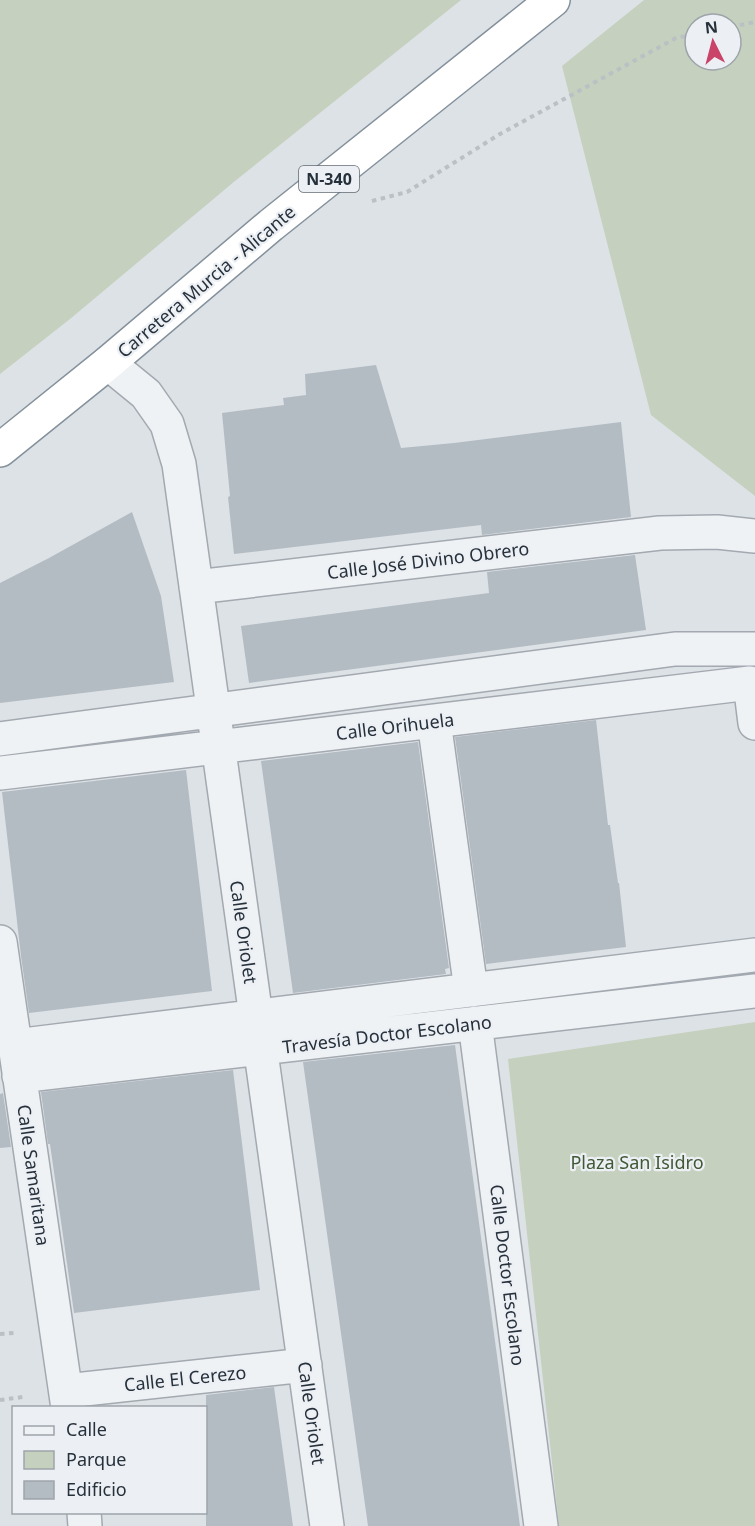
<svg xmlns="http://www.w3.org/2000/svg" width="755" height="1526" viewBox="0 0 755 1526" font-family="'Noto Sans',sans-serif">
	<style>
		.green { fill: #c5d0be; fill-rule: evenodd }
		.building { fill: #b4bcc3 }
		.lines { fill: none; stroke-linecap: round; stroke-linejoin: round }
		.minor-casing { stroke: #a3a9b0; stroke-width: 36 }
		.highway-casing { stroke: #84919c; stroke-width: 36 }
		.path { stroke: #bbc0c5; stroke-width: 4; stroke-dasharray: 4.5 4.5; stroke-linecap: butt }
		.minor { stroke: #eff2f5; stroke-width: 33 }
		.highway { stroke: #fff; stroke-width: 33 }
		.labels { text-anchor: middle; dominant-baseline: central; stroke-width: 4.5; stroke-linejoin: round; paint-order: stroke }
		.shield { fill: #ecf0f4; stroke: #626a73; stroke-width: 1.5 }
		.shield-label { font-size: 16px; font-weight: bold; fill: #27313c }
		.street-label { font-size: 18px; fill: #27313c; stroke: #ecf0f4 }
		.park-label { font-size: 18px; fill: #405834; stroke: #ecf0f4 }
	</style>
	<rect width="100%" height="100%" fill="#dde2e6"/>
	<!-- green -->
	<path class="green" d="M0 0H461L235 181 70 319 0 374Z
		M644 0H755V496L651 415 562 66ZM695 24H731V60H695Z
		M755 1022V1526H559L508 1059Z"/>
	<!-- building -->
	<path class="building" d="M376 365 401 448 454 443 621 422 631 517 482 535 481 525 234 554 228 497 230 496 222 413 284 405 283 398 306 395 305 374Z
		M132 512 161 596 174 682 0 703V583L49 558Z
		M635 555 646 630 249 683 241 626 489 593 487 572Z
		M596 720 608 825H610L618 883H619L626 947 486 964 455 737Z
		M418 742 449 968 445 969 446 974 293 993 261 761Z
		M186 770 212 991 29 1013 21 956 2 792Z
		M455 1045 520 1526H368L303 1062Z
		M233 1070 260 1290 74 1313 50 1144H48L41 1092Z
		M3 1093 11 1147 0 1148V1094Z
		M274 1387 293 1526H206V1395Z"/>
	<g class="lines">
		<!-- minor casing -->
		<g class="minor-casing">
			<path id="minor" d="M108 363 146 394 167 424 179 464 327 1526
				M196 587 660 533 717 532 755 536
				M434 721 471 990
				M0 739 675 649H755
				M0 773 750 683 755 723
				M0 942 68 1408
				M475 1023 541 1526
				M15 1046 755 955
				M19 1076 755 991
				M66 1391 305 1365
				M84 1512 85 1526"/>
		</g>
		<!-- highway casing -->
		<g class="highway-casing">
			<path id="highway" d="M0 450 108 363 271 225 553 0"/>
		</g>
		<!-- path -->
		<path class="path" d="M731 27 755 22
			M372 201 407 192 500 134 676 38 695 34
			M0 1334 14 1333
			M0 1400 23 1397"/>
		<!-- minor -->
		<use href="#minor" class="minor"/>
		<!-- highway -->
		<use href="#highway" class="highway"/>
	</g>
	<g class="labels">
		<!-- shield labels -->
		<rect class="shield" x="299" y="166" width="60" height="26" rx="4.5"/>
		<g class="shield-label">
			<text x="329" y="179">N-340</text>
		</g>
		<!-- street labels -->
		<g class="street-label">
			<text transform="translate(206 281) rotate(-40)">Carretera Murcia - Alicante</text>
			<text transform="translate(428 560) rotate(-7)">Calle José Divino Obrero</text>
			<text transform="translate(395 726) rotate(-7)">Calle Orihuela</text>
			<text transform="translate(244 932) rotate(82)">Calle Oriolet</text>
			<text transform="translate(387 1034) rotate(-7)">Travesía Doctor Escolano</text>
			<text transform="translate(34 1175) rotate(82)">Calle Samaritana</text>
			<text transform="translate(508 1275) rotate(83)">Calle Doctor Escolano</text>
			<text transform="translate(185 1378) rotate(-6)">Calle El Cerezo</text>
			<text transform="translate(312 1413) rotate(82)">Calle Oriolet</text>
		</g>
		<!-- park labels -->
		<g class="park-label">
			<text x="637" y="1162">Plaza San Isidro</text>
		</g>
	</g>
	<!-- legend -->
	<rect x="12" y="1406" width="195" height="108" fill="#ecf0f4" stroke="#9da4aa" stroke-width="1.5"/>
	<rect x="24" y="1426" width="30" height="9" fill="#eff2f5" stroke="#9da4aa" stroke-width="1.5"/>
	<text x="66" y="1436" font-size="18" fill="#27313c">Calle</text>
	<rect x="24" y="1451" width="30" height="18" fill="#c5d0be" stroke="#9da4aa" stroke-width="1.5"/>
	<text x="66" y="1466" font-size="18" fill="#27313c">Parque</text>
	<rect x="24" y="1481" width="30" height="18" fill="#b4bcc3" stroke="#9da4aa" stroke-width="1.5"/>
	<text x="66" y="1496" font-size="18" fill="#27313c">Edificio</text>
	<!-- north arrow -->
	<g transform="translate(713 42) rotate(354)"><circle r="28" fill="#ecf0f4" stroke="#9da4aa" stroke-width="1.5"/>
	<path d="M0-4.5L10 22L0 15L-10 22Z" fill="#ca4369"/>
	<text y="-9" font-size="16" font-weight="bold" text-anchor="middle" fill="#27313c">N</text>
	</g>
</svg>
